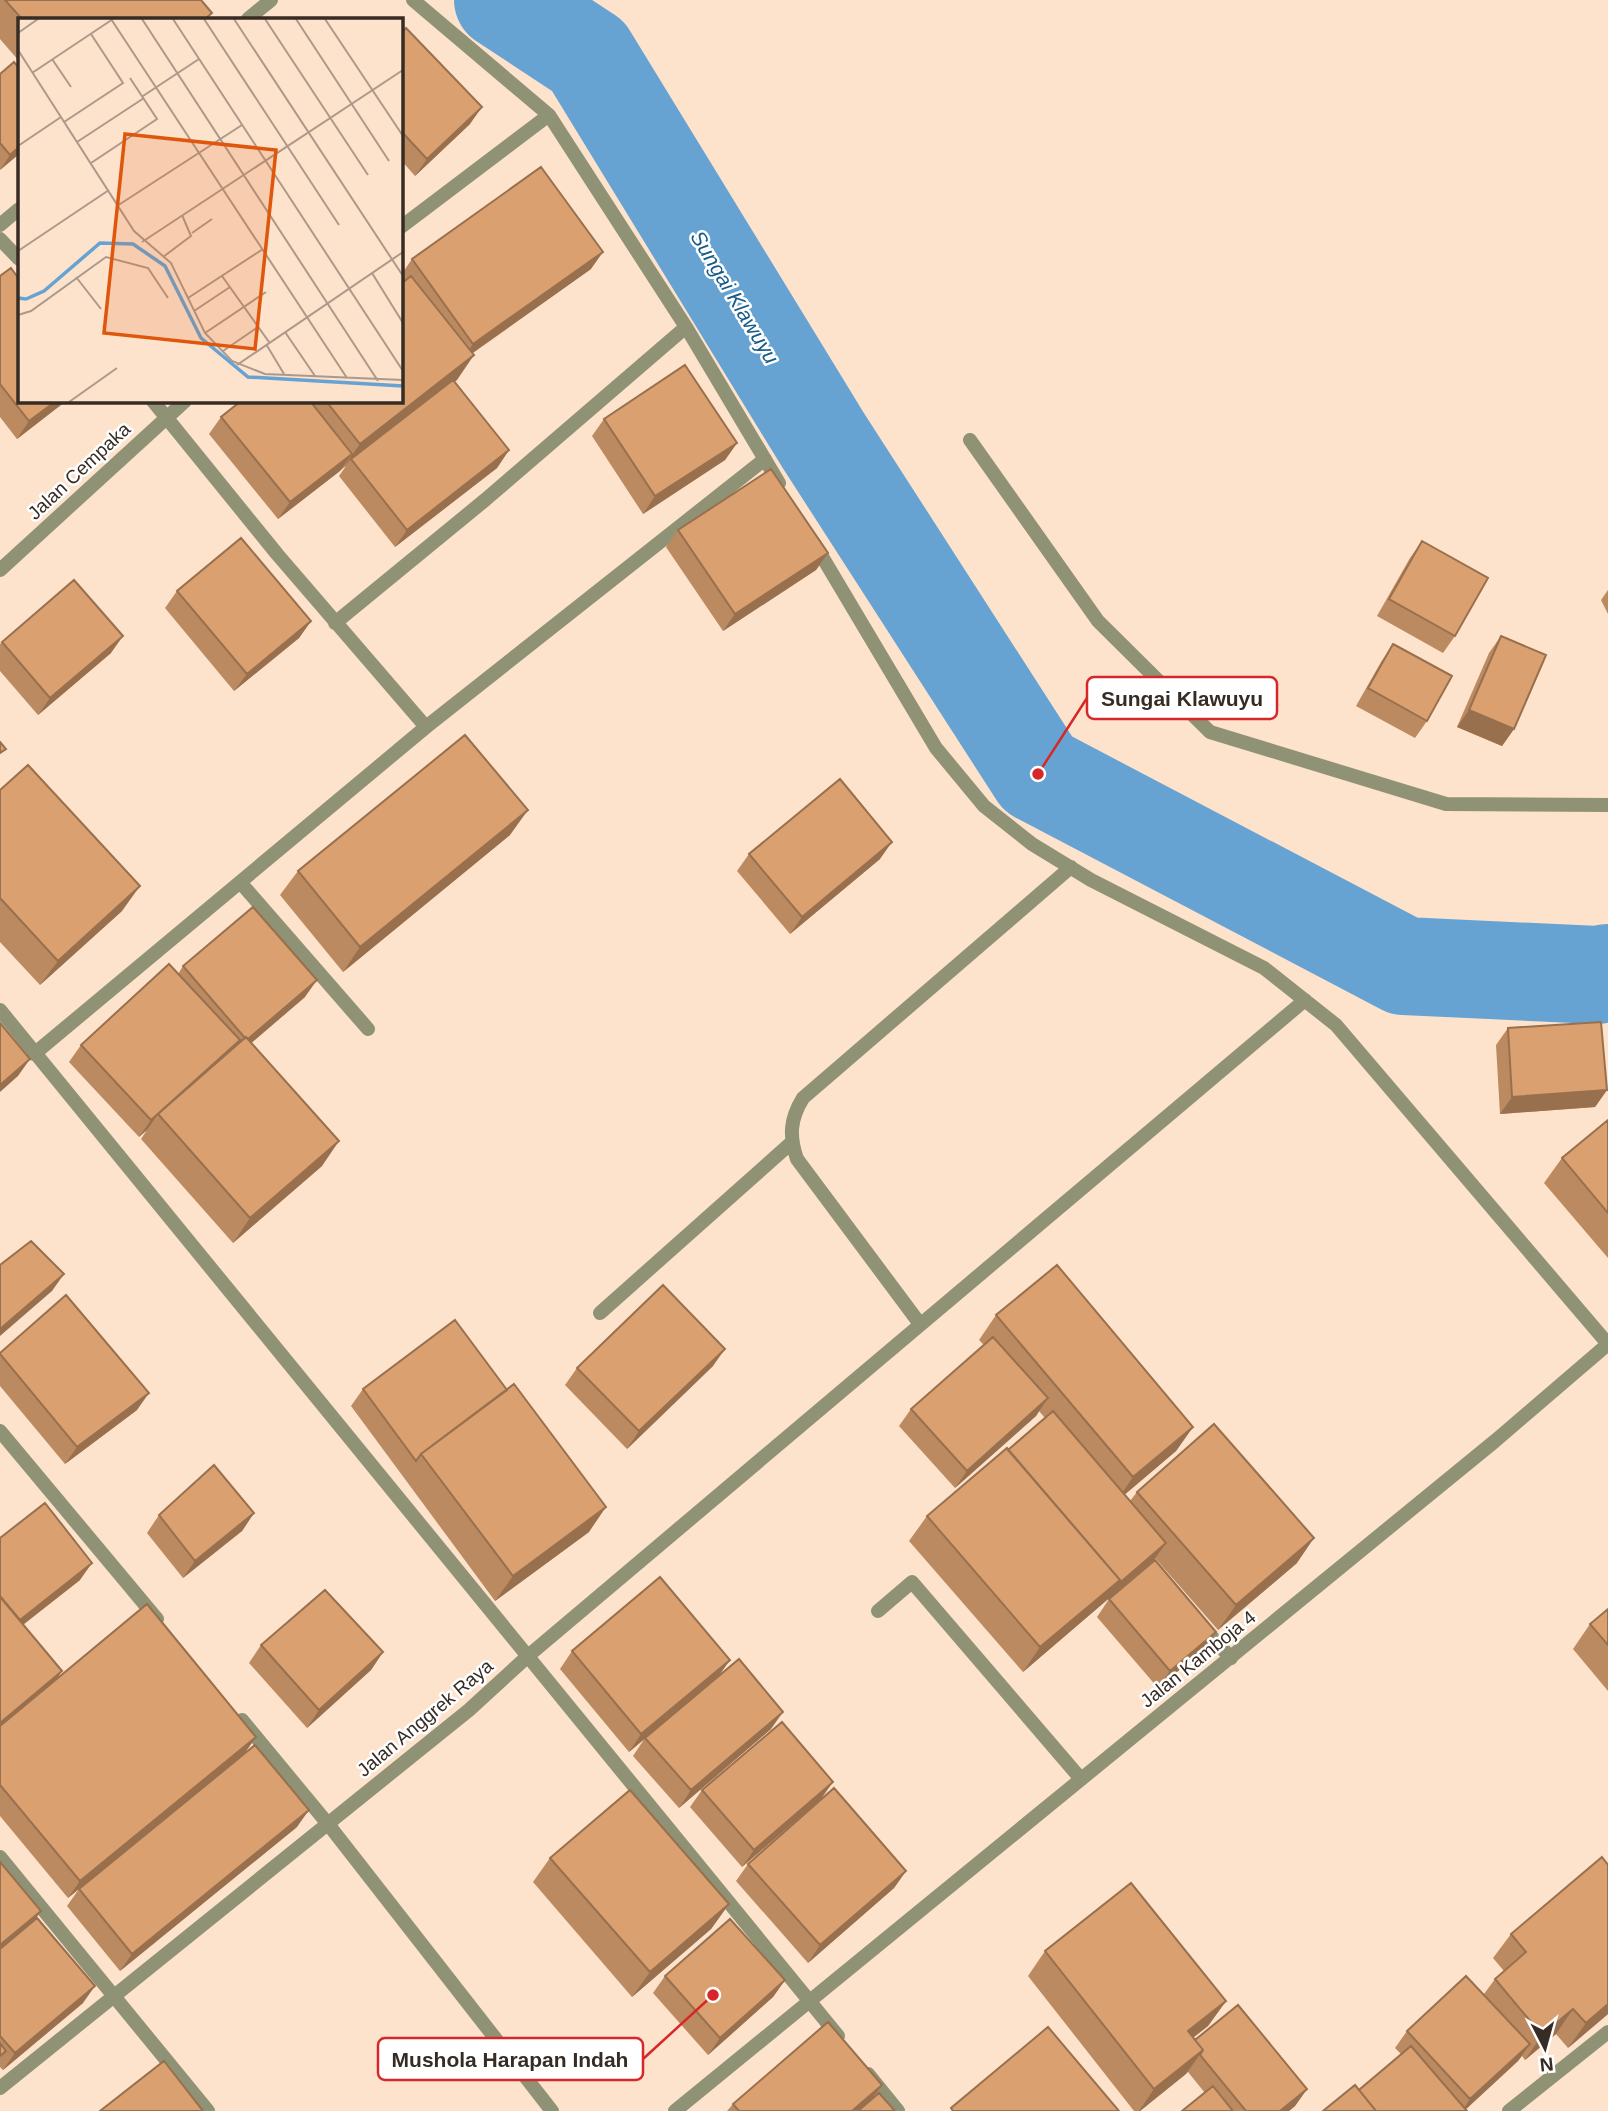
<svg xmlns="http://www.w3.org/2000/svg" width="1608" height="2111" viewBox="0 0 1608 2111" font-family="Arial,sans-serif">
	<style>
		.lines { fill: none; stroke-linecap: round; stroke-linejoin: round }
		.river { stroke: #67a3d2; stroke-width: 98 }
		.lane { stroke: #8f9274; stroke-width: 14 }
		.street { stroke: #8f9274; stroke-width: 14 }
		.wall { fill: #bb8a60 }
		.shaded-wall { fill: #99704e }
		.building { fill: #daa070; stroke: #99704e; stroke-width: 2 }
		.labels { text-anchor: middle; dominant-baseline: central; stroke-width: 5; stroke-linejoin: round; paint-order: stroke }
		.street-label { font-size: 19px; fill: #362c24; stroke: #fff }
		.water-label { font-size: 21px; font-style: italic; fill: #165b88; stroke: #fff }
		.inset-river { fill: none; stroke: #67a3d2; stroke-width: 3.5 }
		.inset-road { fill: none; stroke: #ad9989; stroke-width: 2 }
		.view { fill: #df570d; fill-opacity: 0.15; stroke: #df570d; stroke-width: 3.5 }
		.inset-edge { fill: none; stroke: #362c24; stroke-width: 3.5 }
		.leader { fill: none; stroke: #d62828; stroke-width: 2.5 }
		.callout-dot { fill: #d62828; stroke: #fff; stroke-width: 2.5 }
		.callout { fill: #fff; stroke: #d62828; stroke-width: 2.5 }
		.callout-label { font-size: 21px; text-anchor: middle; font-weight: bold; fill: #362c24 }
	</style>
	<rect width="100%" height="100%" fill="#fde2cc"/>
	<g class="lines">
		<!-- river -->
		<path class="river" d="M503 0 588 56 823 440 1038 774 1404 966 1597 975 1608 973"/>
		<!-- lane -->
		<path class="lane" d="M878 1611 912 1582 1081 1779
			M1199 1623 1231 1658"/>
		<!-- street -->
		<path class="street" d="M413 0 549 115 686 327 779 483
			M248 19 271 0
			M0 225 19 209
			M401 227 549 115
			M0 239 19 259
			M153 401 277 554 426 727
			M970 440 1098 621 1210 732 1446 804 1608 805
			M814 543 936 748 984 806 1032 844 1091 880 1264 968 1336 1025 1608 1344
			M0 570 185 401
			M335 623 485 500 686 327
			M240 882 368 1029
			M0 1010 838 2036
			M34 1054 426 727 765 459
			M600 1313 791 1143
			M920 1324 797 1159C789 1136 790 1119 803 1098L1071 867
			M0 1431 157 1619
			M242 1720 328 1824 552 2111
			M0 1857 208 2111
			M868 2074 898 2111
			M0 2088 469 1710 528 1656 1305 1000
			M675 2111 1495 1441 1608 1344
			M1509 2111 1608 2032"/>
	</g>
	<!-- wall -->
	<path class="wall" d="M0 0H201L208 19H19V61L0 39Z
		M401 33 470 124 415 176 401 160Z
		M0 74 19 154 0 170Z
		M412 259 591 269 473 353 455 381 509 450 497 468 395 547 339 476 346 466 278 519 209 434 221 417 241 401H401L404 282 401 278V275Z
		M0 276 66 401 17 439 0 417Z
		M604 419 737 443 725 460 643 514 592 436Z
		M678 530 828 553 816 570 723 631 666 547Z
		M1422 541 1455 636 1443 653 1377 616 1410 558Z
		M1608 590V614L1601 600Z
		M177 591 311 621 299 638 234 691 165 608Z
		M1501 636 1514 729 1502 746 1457 727 1489 653Z
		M2 642 111 653 38 715 0 671V644Z
		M1393 644 1427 721 1415 738 1356 706 1381 662Z
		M0 790 122 911 40 985 0 942Z
		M510 835 343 972 280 895 298 871Z
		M749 854 880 859 790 934 737 871Z
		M183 966 305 997 251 1043 322 1166 233 1243 141 1139 147 1130 139 1137 69 1062 81 1045 178 974Z
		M1508 1028 1607 1090 1595 1107 1500 1114 1496 1045Z
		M1608 1120V1258L1544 1183 1562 1158Z
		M996 1315 1193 1427 1176 1451 1124 1495 1130 1501 1137 1492 1297 1563 1218 1630 1155 1558 1023 1672 909 1541 927 1516 1045 1418 1039 1411 1036 1416 955 1488 899 1426 911 1409 984 1345 979 1340Z
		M0 1353 137 1410 65 1464 0 1386Z
		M713 1366 627 1449 565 1385 577 1368Z
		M363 1389 507 1390 589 1532 495 1601 351 1406Z
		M254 1513 242 1531 183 1578 147 1533 159 1515Z
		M0 1538 80 1580 23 1625 57 1679 256 1737 244 1754 68 1898 0 1816Z
		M1109 1599 1216 1632 1204 1649 1158 1688 1097 1617Z
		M1608 1609V1691L1573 1649 1590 1624Z
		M261 1645 383 1652 371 1670 307 1728 249 1663Z
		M572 1651 718 1677 771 1729 679 1808 633 1756 645 1738 688 1702 629 1752 560 1669Z
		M702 1790 821 1799 742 1867 690 1807Z
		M297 1827 120 1971 67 1906 79 1889Z
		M550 1858 729 1904 711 1929 632 1997 533 1882Z
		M0 1862 35 1920 83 2003 3 2070 0 2067Z
		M748 1864 906 1871 894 1888 808 1963 736 1881Z
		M1608 1865V2014L1568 2048 1556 2034 1525 2060 1522 2056 1518 2061 1466 2109 1359 2090 1401 2054 1395 2048 1407 2031 1484 1994 1495 1979 1504 1971 1493 1958 1511 1934Z
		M1045 1951 1226 2001 1208 2026 1193 2038 1195 2040 1307 2089 1295 2106 1289 2111H1182L1205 2093 1188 2072 1140 2111H1134L1028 1976Z
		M665 1976 785 1980 773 1997 708 2055 653 1993Z
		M882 2085 874 2096 895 2111H727L733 2104Z"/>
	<!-- shaded-wall -->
	<path class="shaded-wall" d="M482 107 470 124 415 176 427 159Z
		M19 147V154L0 170 10 155Z
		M603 252 591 269 461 361 473 344Z
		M474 355 457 380 353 461 351 459 343 468 360 444Z
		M56 401H66L17 439 29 421Z
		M737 443 725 460 643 514 655 496Z
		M509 450 497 468 395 547 407 530Z
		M352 454 340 471 278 519 290 502Z
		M828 553 816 570 723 631 735 614Z
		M311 621 299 638 234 691 247 674Z
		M123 636 111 653 38 715 50 698Z
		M1469 710 1514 729 1502 746 1457 727Z
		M528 810 510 835 343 972 360 947Z
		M892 842 880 859 790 934 802 917Z
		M140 886 122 911 40 985 58 961Z
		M317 980 305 997 235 1057 247 1040Z
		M240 1040 228 1057 158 1114 147 1130 139 1137 151 1120Z
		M30 1059 18 1076 0 1092V1085Z
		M1607 1090 1595 1107 1500 1114 1512 1097Z
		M339 1141 322 1166 233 1243 250 1218Z
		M64 1274 52 1291 0 1336V1329Z
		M725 1349 713 1366 627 1449 639 1431Z
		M149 1393 137 1410 65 1464 77 1447Z
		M1048 1398 1036 1416 955 1488 967 1471Z
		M1193 1427 1176 1451 1116 1502 1133 1477Z
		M606 1507 589 1532 495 1601 513 1576Z
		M254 1513 242 1531 183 1578 195 1561Z
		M1314 1538 1297 1563 1218 1630 1236 1605Z
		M1166 1543 1154 1560 1023 1672 1040 1647 1120 1580Z
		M92 1563 80 1580 7 1637 19 1620Z
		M1216 1632 1204 1649 1158 1688 1170 1671Z
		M383 1652 371 1670 307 1728 319 1710Z
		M730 1660 718 1677 629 1752 641 1734Z
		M62 1671 45 1696 0 1733V1723Z
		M783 1712 771 1729 679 1808 691 1790Z
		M256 1737 244 1754 68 1898 80 1881Z
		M833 1782 821 1799 742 1867 754 1850Z
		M309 1810 297 1827 120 1971 132 1954Z
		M906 1871 894 1888 808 1963 820 1945Z
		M729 1904 711 1929 632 1997 650 1972Z
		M41 1911 29 1928 0 1952V1945Z
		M785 1980 773 1997 708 2055 720 2038Z
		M95 1986 83 2003 3 2070 15 2053Z
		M1226 2001 1208 2026 1170 2055 1188 2031Z
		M1608 2004V2014L1568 2048 1586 2023Z
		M1573 2009 1556 2034 1525 2060 1542 2035Z
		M1530 2044 1518 2061 1464 2111H1462L1470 2099Z
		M1203 2050 1186 2074 1140 2111H1139L1154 2089Z
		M882 2085 870 2102 860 2111H852Z
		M1307 2089 1295 2106 1289 2111H1280Z"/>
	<!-- building -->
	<path class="building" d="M5 0H201L212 13 205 19H22Z
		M406 28 482 107 427 159 401 131V33Z
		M14 62 19 68V147L10 155 0 143V74Z
		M541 167 603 252 473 344 412 259Z
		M11 268 19 279V401H56L29 421 0 384V276Z
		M411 276 474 355 360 444 326 401H401V284Z
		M685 365 737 443 655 496 604 419Z
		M453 380 509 450 407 530 351 459Z
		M241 401H310L352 454 290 502 221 417Z
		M771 469 828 553 735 614 678 530Z
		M241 538 311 621 247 674 177 591Z
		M1422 541 1488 578 1455 636 1389 599Z
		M74 580 123 636 50 698 2 642Z
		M1501 636 1546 655 1514 729 1469 710Z
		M1393 644 1452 676 1427 721 1368 688Z
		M465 735 528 810 360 947 298 871Z
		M0 742 6 749 0 753Z
		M28 765 140 886 58 961 0 898V790Z
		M840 779 892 842 802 917 749 854Z
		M253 907 317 980 248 1039 246 1037 245 1038 183 966Z
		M169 964 240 1040 151 1120 81 1045Z
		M1601 1022 1607 1090 1512 1097 1508 1028Z
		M0 1023 30 1059 0 1085Z
		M246 1037 339 1141 250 1218 158 1114Z
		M1608 1120V1213L1562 1158Z
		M31 1241 64 1274 0 1329V1265Z
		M1057 1265 1193 1427 1133 1477 996 1315Z
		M663 1285 725 1349 639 1431 577 1368Z
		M66 1295 149 1393 77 1447 0 1354V1353Z
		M455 1320 507 1390 421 1454 416 1461 363 1389Z
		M993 1337 1048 1398 967 1471 911 1409Z
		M514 1384 606 1507 513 1576 421 1454Z
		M1053 1411 1166 1543 1115 1587 1120 1580 1008 1450Z
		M1214 1424 1314 1538 1236 1605 1137 1492Z
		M1007 1448 1120 1580 1040 1647 927 1516Z
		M214 1465 254 1513 195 1561 159 1515Z
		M45 1503 92 1563 20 1620 0 1596V1538Z
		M1155 1560 1216 1632 1170 1671 1109 1599Z
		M660 1577 730 1660 641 1734 572 1651Z
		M325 1590 383 1652 319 1710 261 1645Z
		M0 1597 62 1671 0 1723Z
		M147 1604 256 1737 80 1881 0 1785V1726Z
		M1608 1609V1645L1590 1624Z
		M739 1659 783 1712 691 1790 645 1738Z
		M782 1722 833 1782 754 1850 702 1790Z
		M255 1745 309 1810 132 1954 79 1889Z
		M834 1788 906 1871 820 1945 748 1864Z
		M630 1790 729 1904 650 1972 550 1858Z
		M1602 1857 1608 1865V2004L1586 2023 1573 2009 1542 2035 1495 1979 1526 1952 1511 1934Z
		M0 1862 41 1911 0 1945Z
		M1131 1883 1226 2001 1188 2031 1203 2050 1154 2089 1045 1951Z
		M37 1918 95 1986 15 2053 0 2036V1949Z
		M730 1919 785 1980 720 2038 665 1976Z
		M1466 1976 1530 2044 1470 2099 1407 2031Z
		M1238 2005 1307 2089 1280 2111H1246L1200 2055 1203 2050 1195 2040Z
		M828 2022 882 2085 852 2111H739L733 2104Z
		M1048 2027 1119 2111H953L951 2108Z
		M0 2043 6 2051 0 2056Z
		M1411 2046 1467 2111H1376L1359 2090Z
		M164 2061 203 2111H100Z
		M1355 2085 1376 2111H1323Z
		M1213 2086 1233 2111H1182Z
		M879 2093 895 2111H858Z"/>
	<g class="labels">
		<!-- street labels -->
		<g class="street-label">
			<text transform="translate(79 471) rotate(-43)">Jalan Cempaka</text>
			<text transform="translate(1198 1659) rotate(-39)">Jalan Kamboja 4</text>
			<text transform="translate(425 1718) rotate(-40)">Jalan Anggrek Raya</text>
		</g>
		<!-- water labels -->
		<g class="water-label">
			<text transform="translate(735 297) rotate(59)">Sungai Klawuyu</text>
		</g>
	</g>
	<!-- overview -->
	<g transform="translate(18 18)">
		<rect width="385" height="385" fill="#fde2cc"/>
		<path class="inset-river" d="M0 280 8 281 26 273 82 225 115 226 147 248 183 320 230 359 385 368"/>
		<path class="inset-road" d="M93 1 329 360M124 1 360 363M155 1 385 353M186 1 321 207M216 1 385 258M247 1 350 157M278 1 371 143M307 1 385 118M0 15 20 1M0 32 116 213 153 245 187 315 214 343 247 356 385 362M34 41 53 69M14 55 95 1M125 78 181 41M46 104 105 65 73 16M59 124 126 80M0 128 43 99M73 145 139 101 112 60M99 188 224 107M174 215 194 201M124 224 385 52M0 233 91 172M145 239 173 218 164 197M354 255 385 305M204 258 251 324M58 259 83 291M170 280 245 231M176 293 212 269M0 297 13 293 88 239 130 250 150 280M267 314 297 358M187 315 248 274M248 326 266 356M205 333 240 309M219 347 385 234M51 384 99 350"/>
		<path class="view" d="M107 116 258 132 237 331 86 315Z"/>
		<rect width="385" height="385" class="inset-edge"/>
	</g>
	<!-- callouts -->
	<path class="leader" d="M1038 774L1087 698M713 1995L643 2059"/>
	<g class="callout-dot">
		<circle cx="1038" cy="774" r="7"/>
		<circle cx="713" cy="1995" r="7"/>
	</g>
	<g class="callout">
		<rect x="1087" y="677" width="190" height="42" rx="7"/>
		<rect x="378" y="2038" width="265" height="42" rx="7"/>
	</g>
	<g class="callout-label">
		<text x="1182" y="706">Sungai Klawuyu</text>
		<text x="510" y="2067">Mushola Harapan Indah</text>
	</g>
	<!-- north arrow -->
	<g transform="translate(1545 2048) rotate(174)" stroke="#ffffff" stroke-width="5" paint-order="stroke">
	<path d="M0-5L12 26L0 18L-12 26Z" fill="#362c24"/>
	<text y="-10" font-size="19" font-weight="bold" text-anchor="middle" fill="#362c24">N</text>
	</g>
</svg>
